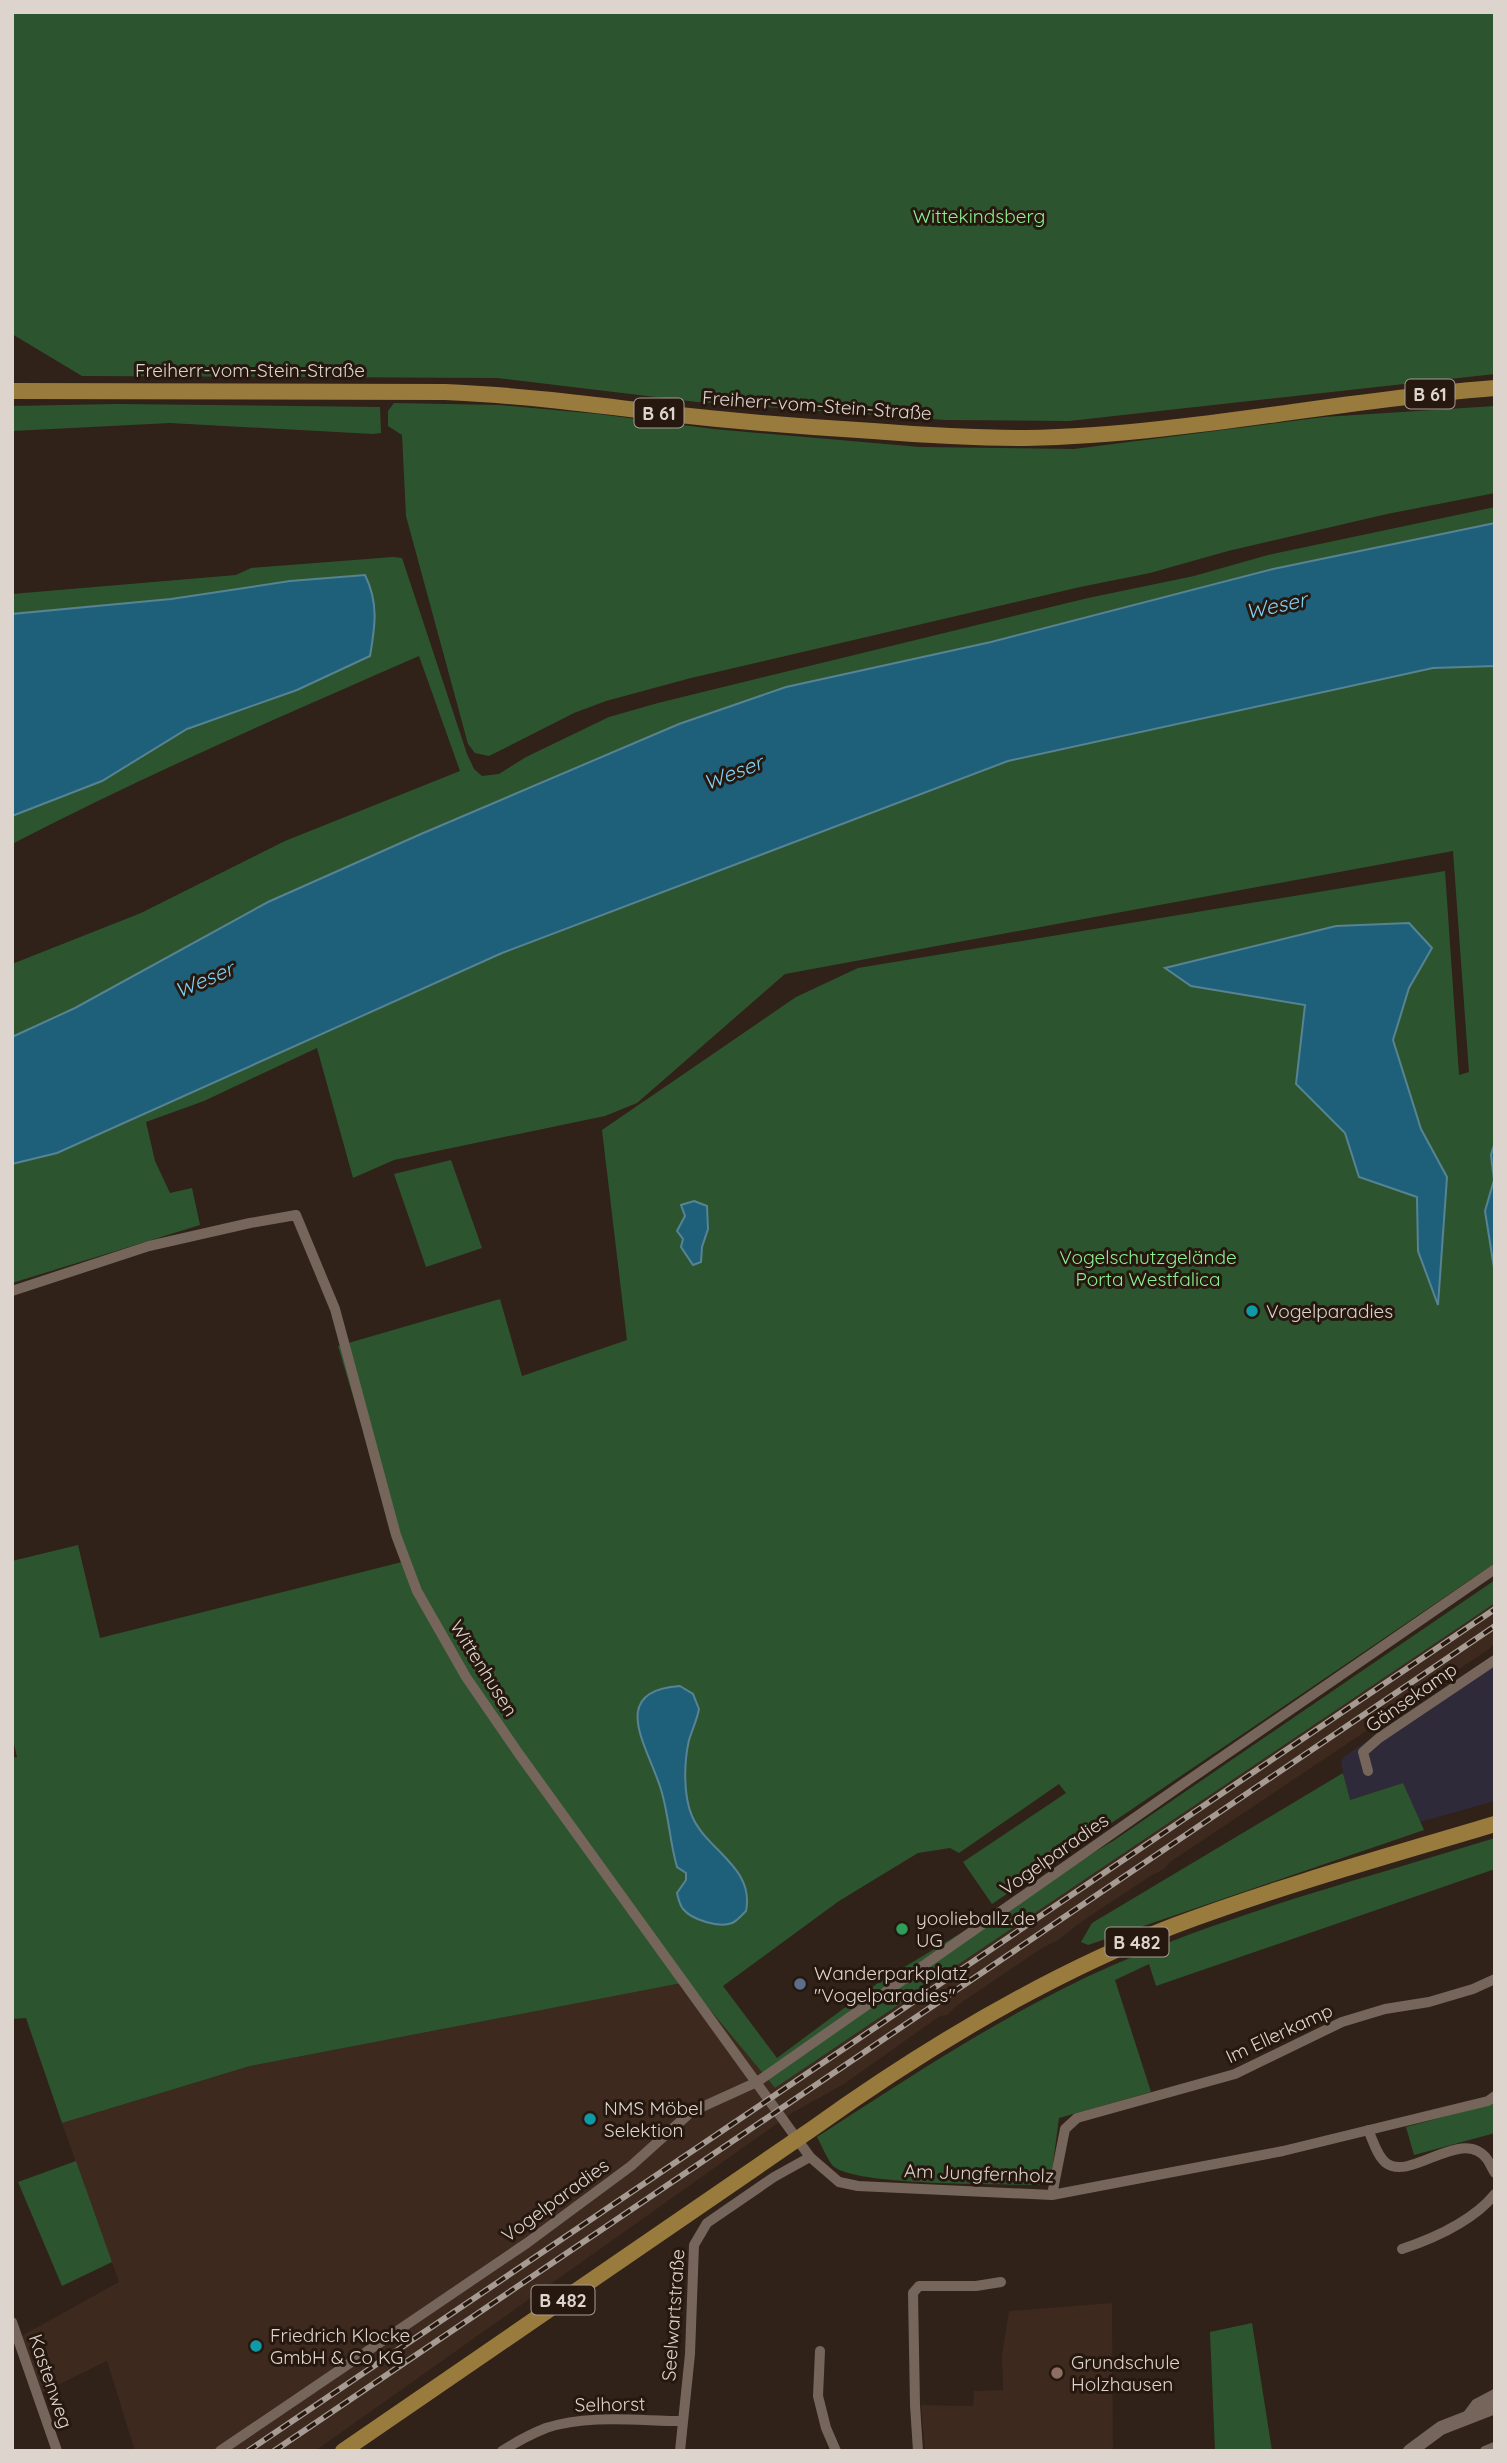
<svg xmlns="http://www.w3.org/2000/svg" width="1507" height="2463" viewBox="0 0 1507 2463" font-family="Quicksand,sans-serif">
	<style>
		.commercial { fill: #2e2a3a }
		.built { fill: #3d291d }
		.green { fill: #2c552f }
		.water { fill: #1e607a; stroke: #578393; stroke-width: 2 }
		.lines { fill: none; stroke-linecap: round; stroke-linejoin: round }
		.street { stroke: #76655a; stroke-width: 10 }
		.secondary { stroke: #76655a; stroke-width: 14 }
		.primary { stroke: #9a7b3e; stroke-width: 16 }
		.rail-casing { stroke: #a69b93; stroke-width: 6 }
		.rail { stroke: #26180f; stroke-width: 3.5; stroke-dasharray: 10; stroke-linecap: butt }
		.culture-dot { fill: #0f9aa8; stroke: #26180f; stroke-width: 2.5 }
		.leisure-dot { fill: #2e9e5b; stroke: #26180f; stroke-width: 2.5 }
		.service-dot { fill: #5c6f8a; stroke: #26180f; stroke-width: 2.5 }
		.education-dot { fill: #8d6e63; stroke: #26180f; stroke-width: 2.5 }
		.labels { text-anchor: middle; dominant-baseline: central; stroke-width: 6; stroke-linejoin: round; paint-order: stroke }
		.shield { fill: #26180f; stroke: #a69c94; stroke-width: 2 }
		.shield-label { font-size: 18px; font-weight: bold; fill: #ddd4cd }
		.park-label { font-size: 19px; fill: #8bf092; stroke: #26180f }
		.street-label { font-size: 19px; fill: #ddd4cd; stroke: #26180f }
		.poi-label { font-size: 19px; fill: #ddd4cd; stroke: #26180f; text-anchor: start }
		.water-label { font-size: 21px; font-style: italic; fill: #7fd1f6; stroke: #26180f }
	</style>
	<rect width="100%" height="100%" fill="#302218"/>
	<!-- commercial -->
	<path class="commercial" d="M1495 1654V1801L1420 1822 1403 1783 1349 1800 1341 1762 1345 1756Z"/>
	<!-- built -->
	<path class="built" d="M1495 1603V1643L1489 1649 1170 1862 1164 1869 1149 1877 1084 1920 1058 1940 1042 1948 955 2007 947 2015 940 2016 844 2084 792 2113 315 2451H135L107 2361 35 2396 16 2339 119 2282 62 2123 250 2066 687 1982 775 2088Z
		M1112 2303 1113 2451H925L921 2405 973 2406 974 2391 1003 2390 1002 2355 1009 2311Z"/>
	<!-- green -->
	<path class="green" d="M12 12H1495V374L1069 421 945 420 697 402 497 378 82 376 12 334Z
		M394 403 499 405 598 414 713 429 920 447 1074 449 1324 417 1495 406V493L1387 514 1228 551 1150 573 1080 587 691 678 606 701 574 713 489 756 475 753 468 744 406 516 402 435 388 426V411Z
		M117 404 380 407 381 433 373 434 170 423 12 431V406Z
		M1495 507V523L1273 569 991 642 786 687 679 724 421 834 268 902 75 1008 12 1037V964L141 913 285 841 460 771 419 656C282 716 145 775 12 844V816L15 814 102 781 187 729 297 690 370 656 364 575 290 581 171 599 12 614V594L236 575 251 568 393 557 402 558 467 754 474 769 482 776 499 774 526 757 609 717 658 703 1088 598 1194 576 1268 555Z
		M1495 666V1563L992 1904 963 1862 1066 1793 1059 1784 959 1853 950 1848 918 1853 839 1901 723 1986 777 2058 878 1983 1113 1841 1495 1580V1603L775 2088 687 1982 250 2066 62 2123 26 2018 12 2019V1758L17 1757 12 1736V1561L78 1545 100 1638 402 1562 338 1346 500 1299 522 1376 627 1340 602 1130 796 997 858 968 1445 871 1459 1075 1469 1072 1453 851 785 974 637 1103 605 1116 394 1160 353 1178 317 1048 204 1101 146 1122 155 1161 170 1193 192 1188 200 1225 12 1283V1164L57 1153 502 953 1008 761 1433 668Z
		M451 1160 482 1248 426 1267 394 1174Z
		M1343 1773 1350 1800 1403 1783 1424 1830 1088 1945 1081 1942 1092 1923Z
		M1495 1838V1869L1156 1986 1149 1964 1115 1980 1151 2092 1059 2118 1051 2178 1038 2185C1002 2184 855 2186 833 2166 827 2159 822 2146 817 2137 913 2075 1007 2012 1111 1966 1234 1912 1366 1878 1495 1838Z
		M1495 2103V2133L1414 2155 1406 2127Z
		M76 2161 112 2262 62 2286 18 2182Z
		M1252 2323 1272 2451H1215L1210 2332Z"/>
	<!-- water -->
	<path class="water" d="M1495 523V666L1433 668 1008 761 502 953 57 1153 12 1164V1037L75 1008 268 902 421 834 679 724 786 687 991 642 1273 569Z
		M365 575C379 603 375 627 370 656L297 690 187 729 102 781 12 816V614L171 599 290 581Z
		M1409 923 1432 948 1409 988 1393 1040 1421 1129 1447 1177 1438 1305 1418 1251 1417 1197 1359 1177 1345 1133 1296 1084 1305 1005 1191 986 1165 968 1336 926Z
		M1495 1142V1274L1485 1211 1494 1180 1491 1155Z
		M694 1201 707 1206 708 1229 702 1247 701 1262 693 1265 681 1247 683 1239 677 1231 685 1216 681 1205Z
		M680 1686 693 1694 699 1709C697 1720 692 1730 689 1740 684 1762 683 1795 692 1816 706 1850 755 1867 746 1911 742 1915 737 1921 732 1923 719 1928 692 1920 683 1909 680 1905 678 1898 677 1893L686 1880V1873L677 1867C670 1843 669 1818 662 1793 651 1751 604 1691 680 1686Z"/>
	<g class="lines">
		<!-- street -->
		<path class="street" d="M12 1291 149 1246 250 1223 296 1215 335 1309 396 1535 417 1591 466 1677 519 1754 810 2157 839 2182 858 2186 1052 2195 1283 2151 1488 2101 1495 2096
			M1368 1771 1363 1752 1379 1738 1495 1660
			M1368 2130C1373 2140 1377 2156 1386 2163 1411 2182 1462 2126 1487 2159 1490 2163 1492 2169 1495 2173
			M1052 2195 1065 2129 1077 2118 1235 2074 1342 2022 1385 2009 1429 2002 1473 1989 1495 1979
			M1402 2249C1435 2238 1472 2222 1495 2194
			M12 2322 57 2451
			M820 2351 818 2396 826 2428 836 2451
			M1467 2416 1476 2404 1495 2394
			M220 2451 527 2243 631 2166 691 2112 757 2082 1193 1777 1495 1569
			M502 2451C516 2442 531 2434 546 2428 589 2414 639 2421 683 2421
			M680 2451 690 2354 694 2245 707 2223 774 2177 810 2157
			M918 2451 915 2405 913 2293 919 2286H976L1001 2282
			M1485 2451 1495 2447"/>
		<!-- secondary -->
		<path class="secondary" d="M1410 2451 1441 2428 1495 2407"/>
		<!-- primary -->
		<path class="primary" d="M12 391 445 392C518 395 589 404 661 413 732 421 802 427 873 431 923 435 975 438 1026 438 1183 435 1338 400 1495 388
			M343 2451 812 2129C925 2048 1046 1975 1176 1925 1280 1886 1388 1856 1495 1824"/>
		<!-- rail casing -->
		<g class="rail-casing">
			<path id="rail" d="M248 2451 1495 1609
				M274 2451 1495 1626"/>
		</g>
		<!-- rail -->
		<use href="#rail" class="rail"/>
	</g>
	<!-- markers -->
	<g class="culture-dot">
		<circle cx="1252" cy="1311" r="7"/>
		<circle cx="590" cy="2119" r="7"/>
		<circle cx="256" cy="2346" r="7"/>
	</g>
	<circle class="leisure-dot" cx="902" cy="1929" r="7"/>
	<circle class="service-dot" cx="800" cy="1984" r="7"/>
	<circle class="education-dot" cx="1057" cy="2373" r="7"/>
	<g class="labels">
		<!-- shield labels -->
		<g class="shield">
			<rect x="1405.5" y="379.5" width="49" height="29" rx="5"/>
			<rect x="634.5" y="398.5" width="49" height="29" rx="5"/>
			<rect x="1105.5" y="1927.5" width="63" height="29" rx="5"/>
			<rect x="531.5" y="2285.5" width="63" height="29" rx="5"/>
		</g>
		<g class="shield-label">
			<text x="1430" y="394">B 61</text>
			<text x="659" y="413">B 61</text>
			<text x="1137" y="1942">B 482</text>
			<text x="563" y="2300">B 482</text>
		</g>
		<!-- park labels -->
		<g class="park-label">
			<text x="979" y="216">Wittekindsberg</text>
			<text x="1148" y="1257">Vogelschutzgelände<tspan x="1148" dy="22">Porta Westfalica</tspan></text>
		</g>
		<!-- street labels -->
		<g class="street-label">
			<text x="250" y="370">Freiherr-vom-Stein-Straße</text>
			<text transform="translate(817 405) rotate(4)">Freiherr-vom-Stein-Straße</text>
			<text transform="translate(484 1668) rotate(58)">Wittenhusen</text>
			<text transform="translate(1411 1697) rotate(-35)">Gänsekamp</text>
			<text transform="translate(1054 1854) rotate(-35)">Vogelparadies</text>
			<text transform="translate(1279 2033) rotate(-25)">Im Ellerkamp</text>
			<text transform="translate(979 2173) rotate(2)">Am Jungfernholz</text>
			<text transform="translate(555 2200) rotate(-36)">Vogelparadies</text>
			<text transform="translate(673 2315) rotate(-86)">Seelwartstraße</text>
			<text transform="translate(51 2381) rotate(71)">Kastenweg</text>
			<text transform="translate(610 2404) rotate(-1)">Selhorst</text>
		</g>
		<!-- poi labels -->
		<g class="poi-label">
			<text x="1266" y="1311">Vogelparadies</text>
			<text x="916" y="1918">yoolieballz.de<tspan x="916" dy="22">UG</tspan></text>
			<text x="814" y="1973">Wanderparkplatz<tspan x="814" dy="22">"Vogelparadies"</tspan></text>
			<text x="604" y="2108">NMS Möbel<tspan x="604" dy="22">Selektion</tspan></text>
			<text x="270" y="2335">Friedrich Klocke<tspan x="270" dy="22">GmbH &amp; Co KG</tspan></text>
			<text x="1071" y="2362">Grundschule<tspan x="1071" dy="22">Holzhausen</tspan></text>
		</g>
		<!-- water labels -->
		<g class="water-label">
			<text transform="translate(1276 605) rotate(-12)">Weser</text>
			<text transform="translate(733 772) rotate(-21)">Weser</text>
			<text transform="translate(204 979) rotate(-23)">Weser</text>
		</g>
	</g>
	<!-- border -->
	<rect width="1507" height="2463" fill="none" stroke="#ddd4cd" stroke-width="28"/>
</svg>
